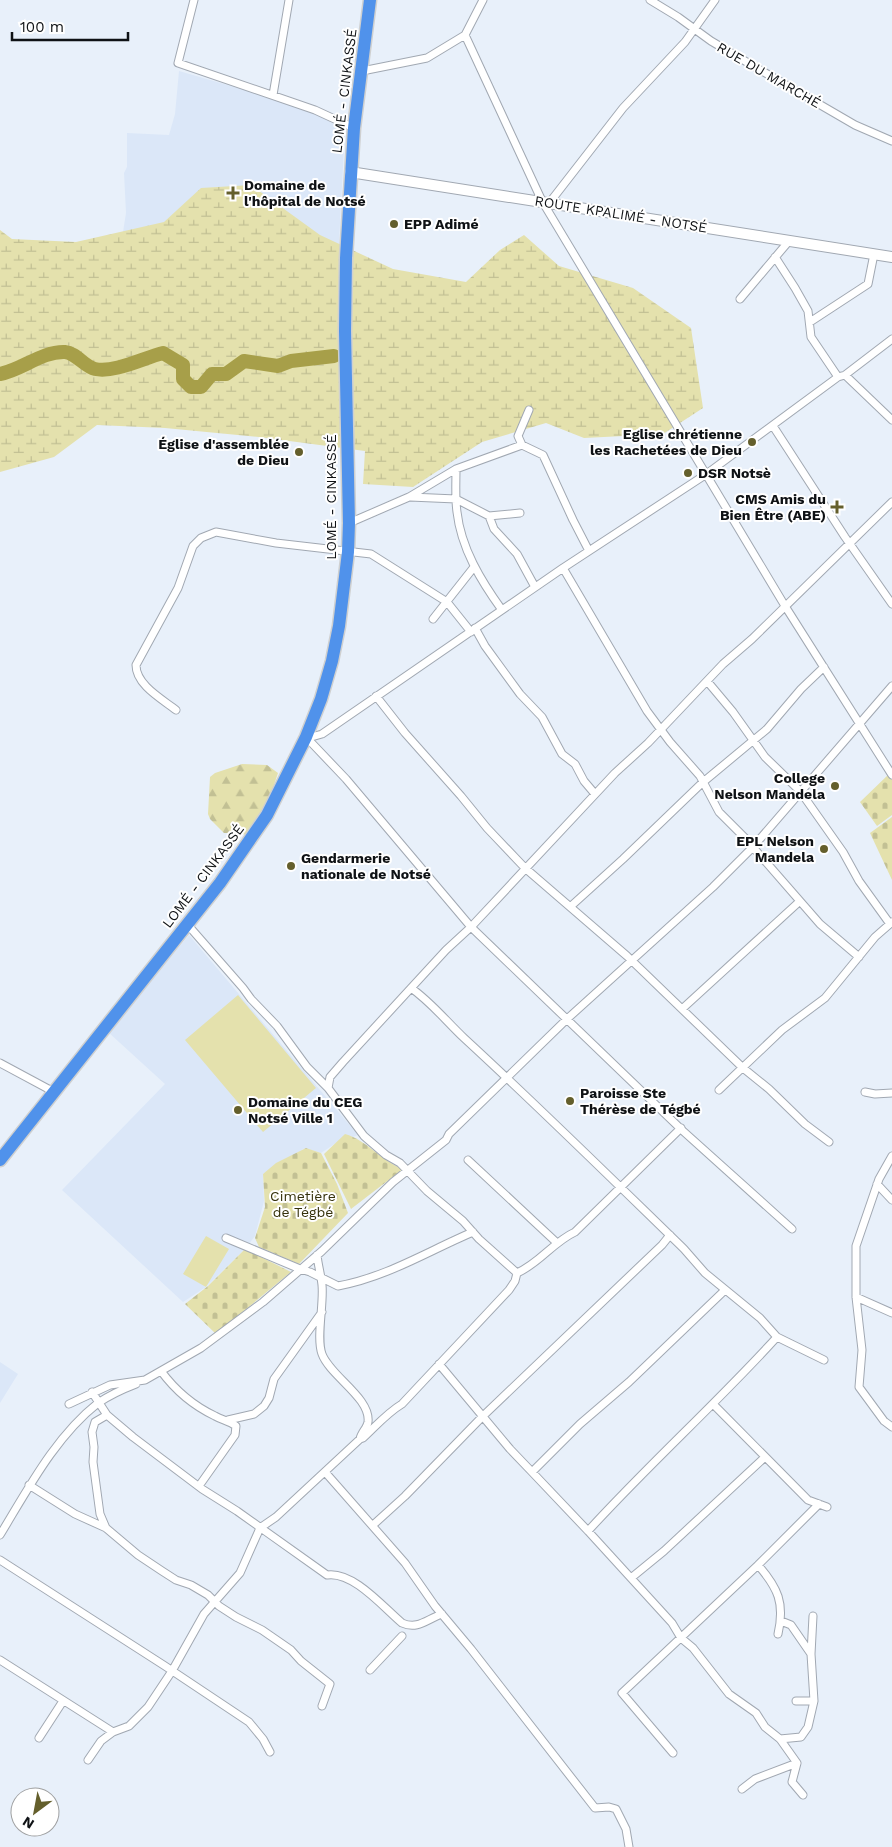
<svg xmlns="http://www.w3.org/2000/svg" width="892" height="1847" viewBox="0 0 892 1847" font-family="'Work Sans',sans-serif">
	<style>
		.built { fill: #dbe7f8 }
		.forest { fill: url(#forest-firs) }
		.wetland { fill: url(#wetland-marsh) }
		.cemetery { fill: url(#cemetery-stones) }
		.pitch { fill: #e4e1ad }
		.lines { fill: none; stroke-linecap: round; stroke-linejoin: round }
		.river { stroke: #a79f49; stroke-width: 14 }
		.street-casing { stroke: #a1a8b2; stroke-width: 9 }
		.secondary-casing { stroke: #a1a8b2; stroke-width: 12 }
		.highway-casing { stroke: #cfd0d0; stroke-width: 15 }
		.street { stroke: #fff; stroke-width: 7 }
		.secondary { stroke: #fff; stroke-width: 10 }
		.highway { stroke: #5092eb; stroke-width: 12 }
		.poi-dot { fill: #645f2c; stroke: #fff; stroke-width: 2 }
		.labels { text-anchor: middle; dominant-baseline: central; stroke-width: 4; stroke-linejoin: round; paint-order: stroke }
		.street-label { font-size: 14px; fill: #0f1215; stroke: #fff }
		.poi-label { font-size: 14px; font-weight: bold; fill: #0f1215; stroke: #fff; text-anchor: start }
		.park-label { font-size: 14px; fill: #35310b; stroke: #fff }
	</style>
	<defs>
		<pattern id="forest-firs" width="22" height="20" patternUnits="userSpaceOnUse" patternTransform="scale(1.25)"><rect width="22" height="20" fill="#e4e1ad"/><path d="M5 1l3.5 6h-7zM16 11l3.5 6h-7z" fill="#c2c094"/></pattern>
		<pattern id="wetland-marsh" width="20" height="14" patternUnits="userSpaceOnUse" patternTransform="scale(1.25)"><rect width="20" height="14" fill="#e4e1ad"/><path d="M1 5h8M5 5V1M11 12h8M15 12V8" fill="none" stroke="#c2c094"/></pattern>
		<pattern id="cemetery-stones" width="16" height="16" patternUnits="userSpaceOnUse" patternTransform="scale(1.25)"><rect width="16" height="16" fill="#e4e1ad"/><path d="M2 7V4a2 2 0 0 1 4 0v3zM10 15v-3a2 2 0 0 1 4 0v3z" fill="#c2c094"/></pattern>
	</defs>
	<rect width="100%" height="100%" fill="#e8f0fa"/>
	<!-- built -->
	<path class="built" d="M179 71 303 107 345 130 336 298 118 264 126 213 124 173 127 167V133L169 135 175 114Z
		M189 935 358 1135 336 1143 321 1153 305 1148 263 1174 264 1201 255 1236 245 1249 206 1287 183 1302 62 1190 165 1084 108 1032Z
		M0 1362 18 1374 0 1403Z"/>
	<!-- forest -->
	<path class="forest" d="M242 764 267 765 278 773 269 800 247 835 242 834 238 828 230 833H224L210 819 208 814 210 777 215 773Z"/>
	<!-- wetland -->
	<path class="wetland" d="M251 185 320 235 393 269 466 282 500 250 524 235 559 266 633 288 691 328 703 408 663 434 584 438 546 423 482 442 413 487 363 484 365 451 259 437 165 428 97 425 54 457 0 472V230L12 239 76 242 164 222 201 188Z"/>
	<!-- cemetery -->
	<path class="cemetery" d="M889 774 892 780V815L877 826 860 802Z
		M892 817V880L870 833Z
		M345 1134C367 1140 381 1161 403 1169L351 1209 324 1154Z
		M306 1148 321 1153 337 1184 348 1213 299 1264 259 1247 255 1238 265 1207 263 1174 276 1163Z
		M245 1249 291 1272 216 1334 185 1304 208 1286Z"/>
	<!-- pitch -->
	<path class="pitch" d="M238 995 316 1088 263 1132 185 1040Z
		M206 1236 229 1249 206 1287 183 1274Z"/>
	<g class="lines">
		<!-- river -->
		<path class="river" d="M0 374C22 370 42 351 65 352 76 353 85 367 95 369 115 373 143 358 163 353L183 365V379L191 387H201L212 374H226L244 361 278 366 291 361 334 356"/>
		<!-- street casing -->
		<g class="street-casing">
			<path id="street" d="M194 0 178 63 315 110 354 128
				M650 0 678 17 711 41 762 71 855 125 892 141
				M465 35 542 201 785 606 892 775
				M362 71 427 58 465 35 483 0
				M273 95 289 0
				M550 202 623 108 685 42 715 0
				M775 257 795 288 808 311 811 337 838 377
				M740 299 789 241
				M810 322 868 284 874 254
				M845 375 892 420
				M529 410 518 436 522 445 543 455 573 520 589 551
				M773 426 845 537 892 604
				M456 469C456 484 455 498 457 512 461 548 481 581 502 610
				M410 497 456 499 489 516 520 513
				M489 516 494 529 517 554 535 587
				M349 523 409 497 456 469 522 445
				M563 568 647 711 670 742 700 776 719 812 745 838 820 924 859 957
				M433 619 474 567
				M475 628 485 646 520 694 542 717 562 754 575 764 584 781 595 794
				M707 681 733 712 765 757 800 791 843 852 859 881 890 924
				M376 696 405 733 461 796 487 828 525 868 627 956 743 1068 769 1089 805 1124 829 1142
				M176 710C162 699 136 685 136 665L178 588 193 546 201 538 216 532 276 543 371 554 447 602 471 632
				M306 737 346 779 471 927 683 1131 792 1229
				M308 738 322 734 563 568 705 475 838 377 845 375 892 339
				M570 907 623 859 702 783 767 729 801 689 824 667
				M187 924 243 988 251 999 277 1026 307 1067 328 1088 364 1136 386 1155 400 1163 427 1191 463 1221 479 1239 517 1273
				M411 988C431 1002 446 1021 464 1038 539 1107 611 1178 684 1249L705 1273 760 1318 777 1337 824 1360
				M682 1009 800 901
				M0 1063 54 1092
				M328 1088 330 1077 343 1062 446 950 471 927 615 773 648 743 723 664 752 639 892 502
				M719 1090 782 1030 825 998 875 937 892 922
				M865 1092 875 1094 892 1093
				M892 1156 879 1179 856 1246V1297L862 1350 859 1387 884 1421 892 1427
				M468 1160 556 1242
				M877 1184 892 1200
				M226 1238 300 1269 310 1272 338 1286C387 1277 428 1251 473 1232
				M317 1255C318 1265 321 1275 322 1285 324 1304 316 1338 322 1354 330 1376 371 1398 368 1422 367 1428 361 1433 360 1439
				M856 1297 892 1313
				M777 1337C716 1404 649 1464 588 1531L672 1623 681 1638 693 1648 729 1694 756 1713 765 1727 780 1739 797 1763 792 1782 803 1795
				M439 1364 510 1449 532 1472 580 1424 629 1382 725 1290
				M161 1371C175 1390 194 1406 215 1416 222 1420 229 1421 236 1426L235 1435 199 1486
				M92 1392 107 1415 133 1437 202 1489 237 1511 327 1575C353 1571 383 1607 402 1623 418 1630 427 1619 442 1614
				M69 1404 110 1385 145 1380 201 1348 263 1302 322 1251 393 1182 446 1140 449 1134 567 1019 713 887 753 847 892 686
				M713 1404 808 1500 827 1507
				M228 1420 254 1414 264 1406 269 1398 274 1379 322 1312
				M325 1472 405 1563 435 1606 471 1649 595 1808 609 1807 616 1809 626 1829 629 1847
				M532 1472 588 1531
				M29 1485 75 1514 106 1528 138 1555 162 1571 176 1580 191 1585 208 1595 219 1606 236 1617 262 1630 291 1650 301 1661 330 1684 322 1706
				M373 1525 405 1496 483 1416 662 1245 670 1235
				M106 1528 100 1514 93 1462 94 1447 92 1432 95 1422 107 1415
				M0 1535C28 1489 55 1437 98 1403 110 1395 123 1389 136 1384
				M0 1560 165 1666 249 1722 263 1739 270 1752
				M758 1565C778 1588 785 1603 778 1634
				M631 1578 664 1551 765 1457
				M781 1621 791 1625 811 1654 814 1701H796
				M811 1654 813 1616
				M0 1660 113 1732
				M370 1670 402 1636
				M39 1738 63 1701
				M780 1739 801 1737 808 1727 814 1701
				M673 1753 622 1693 758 1565 819 1504
				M88 1760 101 1741 113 1732 129 1726 148 1707 172 1671 204 1614 240 1573 260 1528 276 1517 360 1439 363 1438C376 1426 387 1413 402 1404L509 1290 515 1281 517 1273C540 1263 553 1242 575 1232L681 1128
				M742 1789 755 1779 797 1763"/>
		</g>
		<!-- secondary casing -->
		<g class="secondary-casing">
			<path id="secondary" d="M350 172 892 257"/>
		</g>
		<!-- highway casing -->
		<g class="highway-casing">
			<path id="highway" d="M0 1160 220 883 267 815 306 737 321 699 332 661 339 626 348 552 349 523 345 331 346 258 354 128 370 0"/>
		</g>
		<!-- street -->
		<use href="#street" class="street"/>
		<!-- secondary -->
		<use href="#secondary" class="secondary"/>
		<!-- highway -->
		<use href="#highway" class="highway"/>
	</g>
	<!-- markers -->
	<g class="poi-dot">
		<path d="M230.5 185.5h5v5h5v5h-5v5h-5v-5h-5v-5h5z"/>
		<circle cx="394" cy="224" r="5"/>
		<circle cx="752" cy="442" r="5"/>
		<circle cx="299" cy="452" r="5"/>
		<circle cx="688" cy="473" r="5"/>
		<path d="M834.5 499.5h5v5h5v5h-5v5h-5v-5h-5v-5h5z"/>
		<circle cx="835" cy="786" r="5"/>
		<circle cx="824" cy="849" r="5"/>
		<circle cx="291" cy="866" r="5"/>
		<circle cx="570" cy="1101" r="5"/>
		<circle cx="238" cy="1110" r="5"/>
	</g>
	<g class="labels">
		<!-- street labels -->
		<g class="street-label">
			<text transform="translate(769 75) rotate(30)">RUE DU MARCHÉ</text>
			<text transform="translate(344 91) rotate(-83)">LOMÉ - CINKASSÉ</text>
			<text transform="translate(621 214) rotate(9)">ROUTE KPALIMÉ - NOTSÉ</text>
			<text transform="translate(331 497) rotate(-90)">LOMÉ - CINKASSÉ</text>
			<text transform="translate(203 876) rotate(-53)">LOMÉ - CINKASSÉ</text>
		</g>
		<!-- poi labels -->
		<g class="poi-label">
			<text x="244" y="185">Domaine de<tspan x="244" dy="16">l'hôpital de Notsé</tspan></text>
			<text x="404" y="224">EPP Adimé</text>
			<text x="742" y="434" text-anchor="end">Eglise chrétienne<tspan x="742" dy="16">les Rachetées de Dieu</tspan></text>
			<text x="289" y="444" text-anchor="end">Église d'assemblée<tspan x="289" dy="16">de Dieu</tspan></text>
			<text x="698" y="473">DSR Notsè</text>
			<text x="826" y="499" text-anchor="end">CMS Amis du<tspan x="826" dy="16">Bien Être (ABE)</tspan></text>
			<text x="825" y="778" text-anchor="end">College<tspan x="825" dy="16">Nelson Mandela</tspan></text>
			<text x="814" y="841" text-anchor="end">EPL Nelson<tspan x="814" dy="16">Mandela</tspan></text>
			<text x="301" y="858">Gendarmerie<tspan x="301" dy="16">nationale de Notsé</tspan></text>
			<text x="580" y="1093">Paroisse Ste<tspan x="580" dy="16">Thérèse de Tégbé</tspan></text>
			<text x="248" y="1102">Domaine du CEG<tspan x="248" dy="16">Notsé Ville 1</tspan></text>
		</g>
		<!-- park labels -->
		<g class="park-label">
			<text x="303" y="1196">Cimetière<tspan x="303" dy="16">de Tégbé</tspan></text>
		</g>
	</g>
	<!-- north arrow -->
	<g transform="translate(35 1812) rotate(212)"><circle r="24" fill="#ffffff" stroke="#9fa0a1"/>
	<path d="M0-4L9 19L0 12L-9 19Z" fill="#645f2c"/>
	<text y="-8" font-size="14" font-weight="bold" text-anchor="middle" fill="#0f1215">N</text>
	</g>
	<!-- scale -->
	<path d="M12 32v8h116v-8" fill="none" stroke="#0f1215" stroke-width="2.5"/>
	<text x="20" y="32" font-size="15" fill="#0f1215" stroke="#ffffff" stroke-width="4" paint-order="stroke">100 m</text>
</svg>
